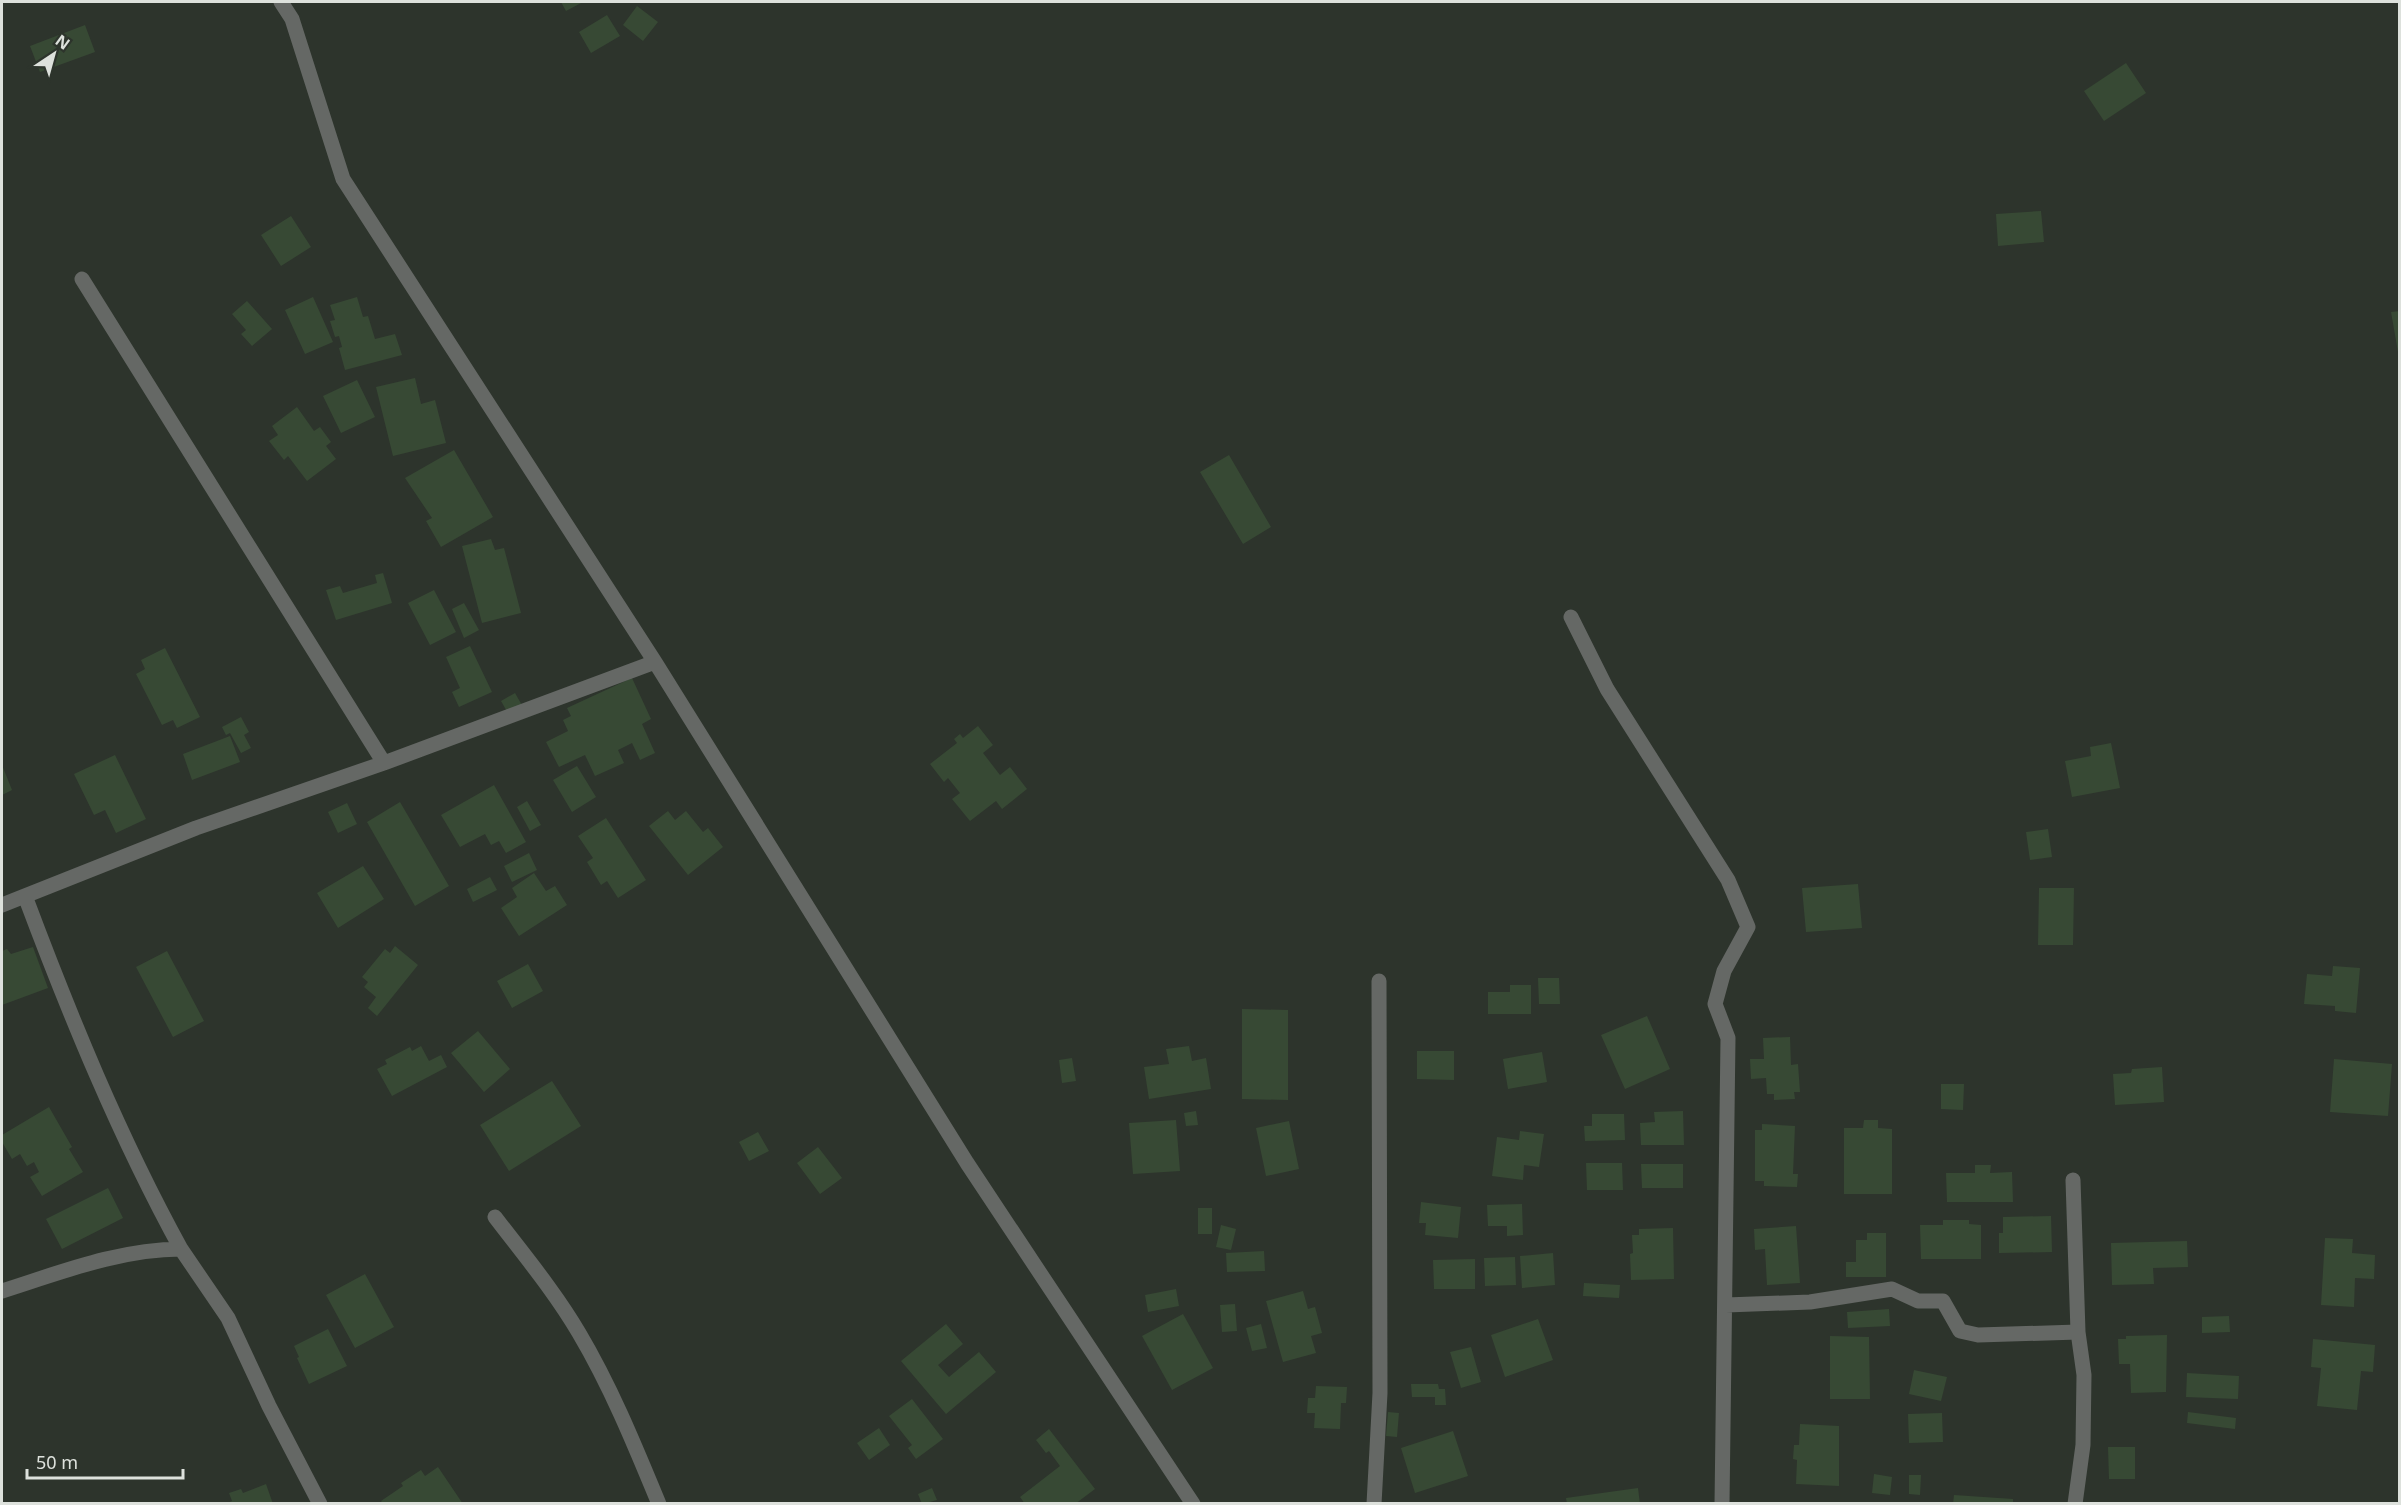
<svg xmlns="http://www.w3.org/2000/svg" width="2401" height="1505" viewBox="0 0 2401 1505" font-family="'Noto Sans',sans-serif">
	<style>
		.building { fill: #374934 }
		.lines { fill: none; stroke-linecap: round; stroke-linejoin: round }
		.street { stroke: #656865; stroke-width: 15 }
	</style>
	<rect width="100%" height="100%" fill="#2d342c"/>
	<!-- building -->
	<path class="building" d="M561 2H583L566 11Z
		M637 6 658 22 643 41 623 25Z
		M607 15 620 36 591 53 579 32Z
		M85 25 95 52 40 72 30 46Z
		M2126 63 2146 93 2104 121 2084 91Z
		M2041 211 2044 242 1998 246 1996 214Z
		M291 216 311 247 281 266 261 235Z
		M313 297 333 342 305 354 285 310Z
		M357 297 363 317 368 316 375 339 395 334 402 355 345 370 339 348 342 347 339 336 335 337 330 321 335 320 330 305Z
		M247 301 272 329 252 346 241 334 246 330 232 314Z
		M2400 311V352H2398L2391 312Z
		M415 378 421 404 435 400 446 443 393 456 376 387Z
		M357 380 375 417 341 433 323 396Z
		M297 407 314 431 320 427 331 442 326 446 336 459 307 481 288 456 284 460 269 441 278 435 272 426Z
		M454 450 493 517 441 547 426 521 432 518 405 478Z
		M1229 455 1271 527 1243 544 1200 472Z
		M491 539 495 550 504 548 521 613 482 623 462 546Z
		M383 573 392 603 336 620 326 590 340 586 343 593 377 583 375 575Z
		M434 590 456 632 430 645 408 603Z
		M464 603 479 630 464 638 452 609Z
		M470 646 492 692 459 707 452 692 460 688 446 657Z
		M165 648 200 717 177 728 173 720 162 725 136 674 145 669 141 660Z
		M632 678 651 719 642 724 655 753 640 760 632 743 618 750 624 763 595 776 585 755 559 767 546 742 568 731 563 720 571 716 567 708Z
		M515 693 523 707 509 715 501 701Z
		M241 717 249 732 244 735 251 748 241 753 230 733 226 735 222 727Z
		M978 726 993 745 983 753 1000 775 1010 767 1027 789 1002 809 996 801 970 821 952 799 960 793 948 778 944 782 930 764 957 743 954 739 960 734 963 738Z
		M230 736 240 762 192 780 183 754Z
		M2111 743 2120 788 2072 797 2065 761 2091 756 2090 747Z
		M115 755 146 819 116 833 105 810 94 815 74 774Z
		M2 765 12 790 2 795Z
		M577 766 596 797 572 812 553 780Z
		M494 785 526 842 506 853 499 841 491 845 485 834 460 847 441 815Z
		M527 801 541 825 530 831 517 807Z
		M400 802 449 886 415 906 367 822Z
		M347 803 357 824 338 833 328 812Z
		M668 811 675 820 686 811 703 832 708 828 723 847 688 875 649 826Z
		M606 818 646 880 618 898 607 881 601 885 587 862 593 858 578 836Z
		M2048 829 2052 857 2030 860 2026 832Z
		M529 853 537 870 512 882 504 866Z
		M363 866 384 899 338 928 317 893Z
		M534 873 546 891 555 886 567 905 519 936 501 908 517 897 512 888Z
		M490 877 497 890 473 902 467 889Z
		M1858 884 1862 928 1806 932 1802 888Z
		M2039 888H2074L2073 945H2038Z
		M395 946 418 965 377 1016 368 1008 376 997 364 987 368 982 362 977 385 949 390 953Z
		M33 947 48 988 2 1005V951L7 949 11 954Z
		M167 951 204 1021 173 1037 136 967Z
		M528 964 543 991 512 1008 497 981Z
		M2333 966 2360 968 2356 1013 2335 1011V1006L2304 1004 2307 974 2332 976Z
		M1538 978H1559L1560 1004H1539Z
		M1510 985H1531V1014H1488V992H1510Z
		M1242 1009 1288 1010V1100L1242 1099Z
		M1647 1016 1670 1069 1625 1089 1601 1035Z
		M478 1031 510 1069 484 1092 451 1053Z
		M1790 1037 1791 1065 1798 1064 1800 1092H1794L1795 1099 1774 1100V1094H1767L1766 1078 1751 1079 1750 1059H1764L1763 1038Z
		M421 1046 429 1061 441 1055 447 1067 392 1096 377 1069 387 1064 385 1060 410 1047 412 1051Z
		M1189 1046 1192 1061 1206 1058 1211 1089 1149 1099 1144 1067 1169 1064 1166 1049Z
		M1417 1051H1454V1080L1417 1079Z
		M1542 1052 1547 1082 1508 1089 1503 1059Z
		M1072 1058 1076 1081 1062 1083 1059 1060Z
		M2334 1059 2392 1064 2388 1116 2330 1112Z
		M2162 1067 2164 1102 2115 1105 2113 1074 2131 1073 2132 1069Z
		M552 1081 581 1126 509 1171 480 1125Z
		M1941 1084H1964L1963 1110 1941 1109Z
		M49 1107 72 1147 69 1149 83 1172 42 1196 30 1177 39 1172 34 1162 27 1166 20 1154 12 1159 2 1142V1135Z
		M1196 1111 1198 1125 1186 1126 1184 1113Z
		M1683 1111 1684 1145H1641L1640 1123 1655 1122 1654 1112Z
		M1592 1114H1624L1625 1140 1585 1141 1584 1126H1592Z
		M1176 1120 1180 1171 1133 1174 1129 1123Z
		M1864 1120H1878V1128L1892 1129V1194H1844V1128H1863Z
		M1289 1121 1299 1169 1266 1176 1256 1128Z
		M1762 1124 1795 1126 1793 1174H1798L1797 1187 1764 1186V1181H1755V1130H1762Z
		M1520 1131 1544 1134 1539 1167 1524 1165 1523 1180 1492 1176 1497 1137 1519 1140Z
		M758 1132 769 1151 749 1161 739 1142Z
		M818 1147 842 1178 820 1194 797 1163Z
		M1586 1163H1622L1623 1190H1587Z
		M1641 1164H1683V1188H1642Z
		M1975 1165H1991L1990 1173 2012 1172 2013 1202H1947L1946 1173H1975Z
		M108 1188 123 1218 62 1249 46 1219Z
		M1421 1202 1461 1207 1458 1238 1425 1235 1426 1223H1419Z
		M1522 1204 1523 1235 1507 1236V1226H1488L1487 1205Z
		M1198 1208H1212V1234H1198Z
		M2051 1216 2052 1252 1999 1253V1233H2003V1217Z
		M1943 1220H1969V1224L1981 1225V1259H1921L1920 1225H1943Z
		M1221 1225 1236 1229 1231 1250 1216 1247Z
		M1796 1226 1800 1283 1767 1285 1765 1249 1755 1250 1754 1229Z
		M1673 1228 1674 1279 1631 1280 1630 1254 1633 1253 1632 1235H1639V1229Z
		M1867 1233H1886V1277H1846V1262H1856V1240H1867Z
		M2325 1238 2353 1239 2352 1253 2375 1255 2374 1279 2355 1278 2354 1307 2321 1305Z
		M2187 1241 2188 1267 2153 1268 2154 1284 2112 1285 2111 1243Z
		M1264 1251 1265 1271 1227 1272 1226 1253Z
		M1553 1253 1555 1285 1522 1288 1520 1256Z
		M1515 1257 1516 1285 1485 1286 1484 1258Z
		M1475 1259V1289H1434L1433 1260Z
		M365 1274 394 1327 355 1348 326 1295Z
		M1584 1283 1620 1285 1619 1298 1583 1296Z
		M1176 1289 1179 1306 1148 1312 1145 1295Z
		M1303 1291 1308 1309 1315 1307 1322 1333 1311 1336 1316 1353 1283 1362 1266 1301Z
		M1235 1304 1237 1331 1222 1332 1220 1305Z
		M1889 1309 1890 1326 1848 1328 1847 1312Z
		M1183 1314 1213 1368 1172 1390 1142 1336Z
		M2229 1316 2230 1332 2202 1333V1317Z
		M1538 1319 1553 1360 1505 1377 1491 1335Z
		M946 1324 963 1344 938 1365 949 1377 979 1352 996 1372 946 1414 901 1361Z
		M1261 1324 1267 1348 1252 1351 1246 1328Z
		M328 1329 347 1366 309 1384 297 1358 299 1357 294 1346Z
		M2167 1335 2166 1392 2131 1393 2130 1364H2119L2118 1339H2126V1336Z
		M1830 1336 1869 1337 1870 1399H1830Z
		M2313 1339 2375 1345 2373 1372 2361 1371 2357 1410 2317 1406 2321 1368 2311 1367Z
		M1471 1347 1481 1382 1461 1388 1450 1352Z
		M1914 1370 1947 1377 1941 1401 1909 1394Z
		M2187 1373 2239 1376 2238 1399 2186 1397Z
		M1411 1384H1438L1439 1389H1445L1446 1405H1435V1397H1412Z
		M1316 1386 1347 1387 1346 1403H1341L1340 1429 1314 1428 1315 1413H1307L1308 1398H1315Z
		M912 1399 943 1439 916 1459 908 1448 912 1445 889 1416Z
		M1388 1412 1399 1413 1397 1437 1386 1436Z
		M2188 1412 2236 1418 2235 1429 2187 1423Z
		M1942 1413 1943 1442 1909 1443 1908 1414Z
		M1800 1424 1839 1426V1486L1796 1484 1797 1460 1793 1459 1794 1445H1799Z
		M879 1428 890 1445 869 1460 857 1443Z
		M1049 1429 1095 1489 1075 1504H1025L1020 1497 1060 1466 1049 1451 1046 1453 1036 1440Z
		M1453 1431 1468 1476 1415 1493 1401 1448Z
		M2108 1447H2135V1479H2109Z
		M438 1467 463 1504H383L381 1501 403 1486 401 1483 421 1470 425 1476Z
		M1874 1474 1892 1477 1890 1495 1872 1493Z
		M1909 1475H1921L1920 1495 1909 1494Z
		M266 1484 273 1504H225L232 1501 229 1493 241 1489 243 1493Z
		M932 1488 937 1500 922 1504 918 1494Z
		M1638 1488 1640 1504H1567L1566 1498Z
		M1954 1495 2013 1499V1504H1953Z"/>
	<g class="lines">
		<!-- street -->
		<path class="street" d="M281 2 292 19 343 179 655 662 967 1163 1193 1504
			M82 279 384 763
			M1571 617 1607 689 1728 880 1748 927 1724 971 1715 1004 1728 1038 1722 1504
			M2 905 196 828 384 763 655 662
			M2073 1180 2078 1332 2084 1375 2083 1445 2075 1504
			M495 1217C524 1255 555 1292 579 1333 611 1387 635 1446 659 1504
			M181 1249 228 1318 269 1406 320 1504
			M2 1291C59 1273 120 1249 181 1249 119 1136 70 1016 25 896
			M1726 1305 1810 1302 1892 1289 1918 1301H1943L1960 1331 1978 1335 2078 1332
			M1374 1504 1380 1393 1379 981"/>
	</g>
	<!-- border -->
	<rect width="2401" height="1505" fill="none" stroke="#dde1dc" stroke-width="6"/>
	<!-- north arrow -->
	<g transform="translate(54 54) rotate(36)" stroke="#2d342c" stroke-width="4.5" paint-order="stroke">
	<path d="M0-4.5L10 22L0 15L-10 22Z" fill="#dde1dc"/>
	<text y="-9" font-size="16" font-weight="bold" text-anchor="middle" fill="#dde1dc">N</text>
	</g>
	<!-- scale -->
	<path d="M27 1469v9h156v-9" fill="none" stroke="#dde1dc" stroke-width="3"/>
	<text x="36" y="1469" font-size="18" fill="#dde1dc" stroke="#2d342c" stroke-width="4.5" paint-order="stroke">50 m</text>
</svg>
